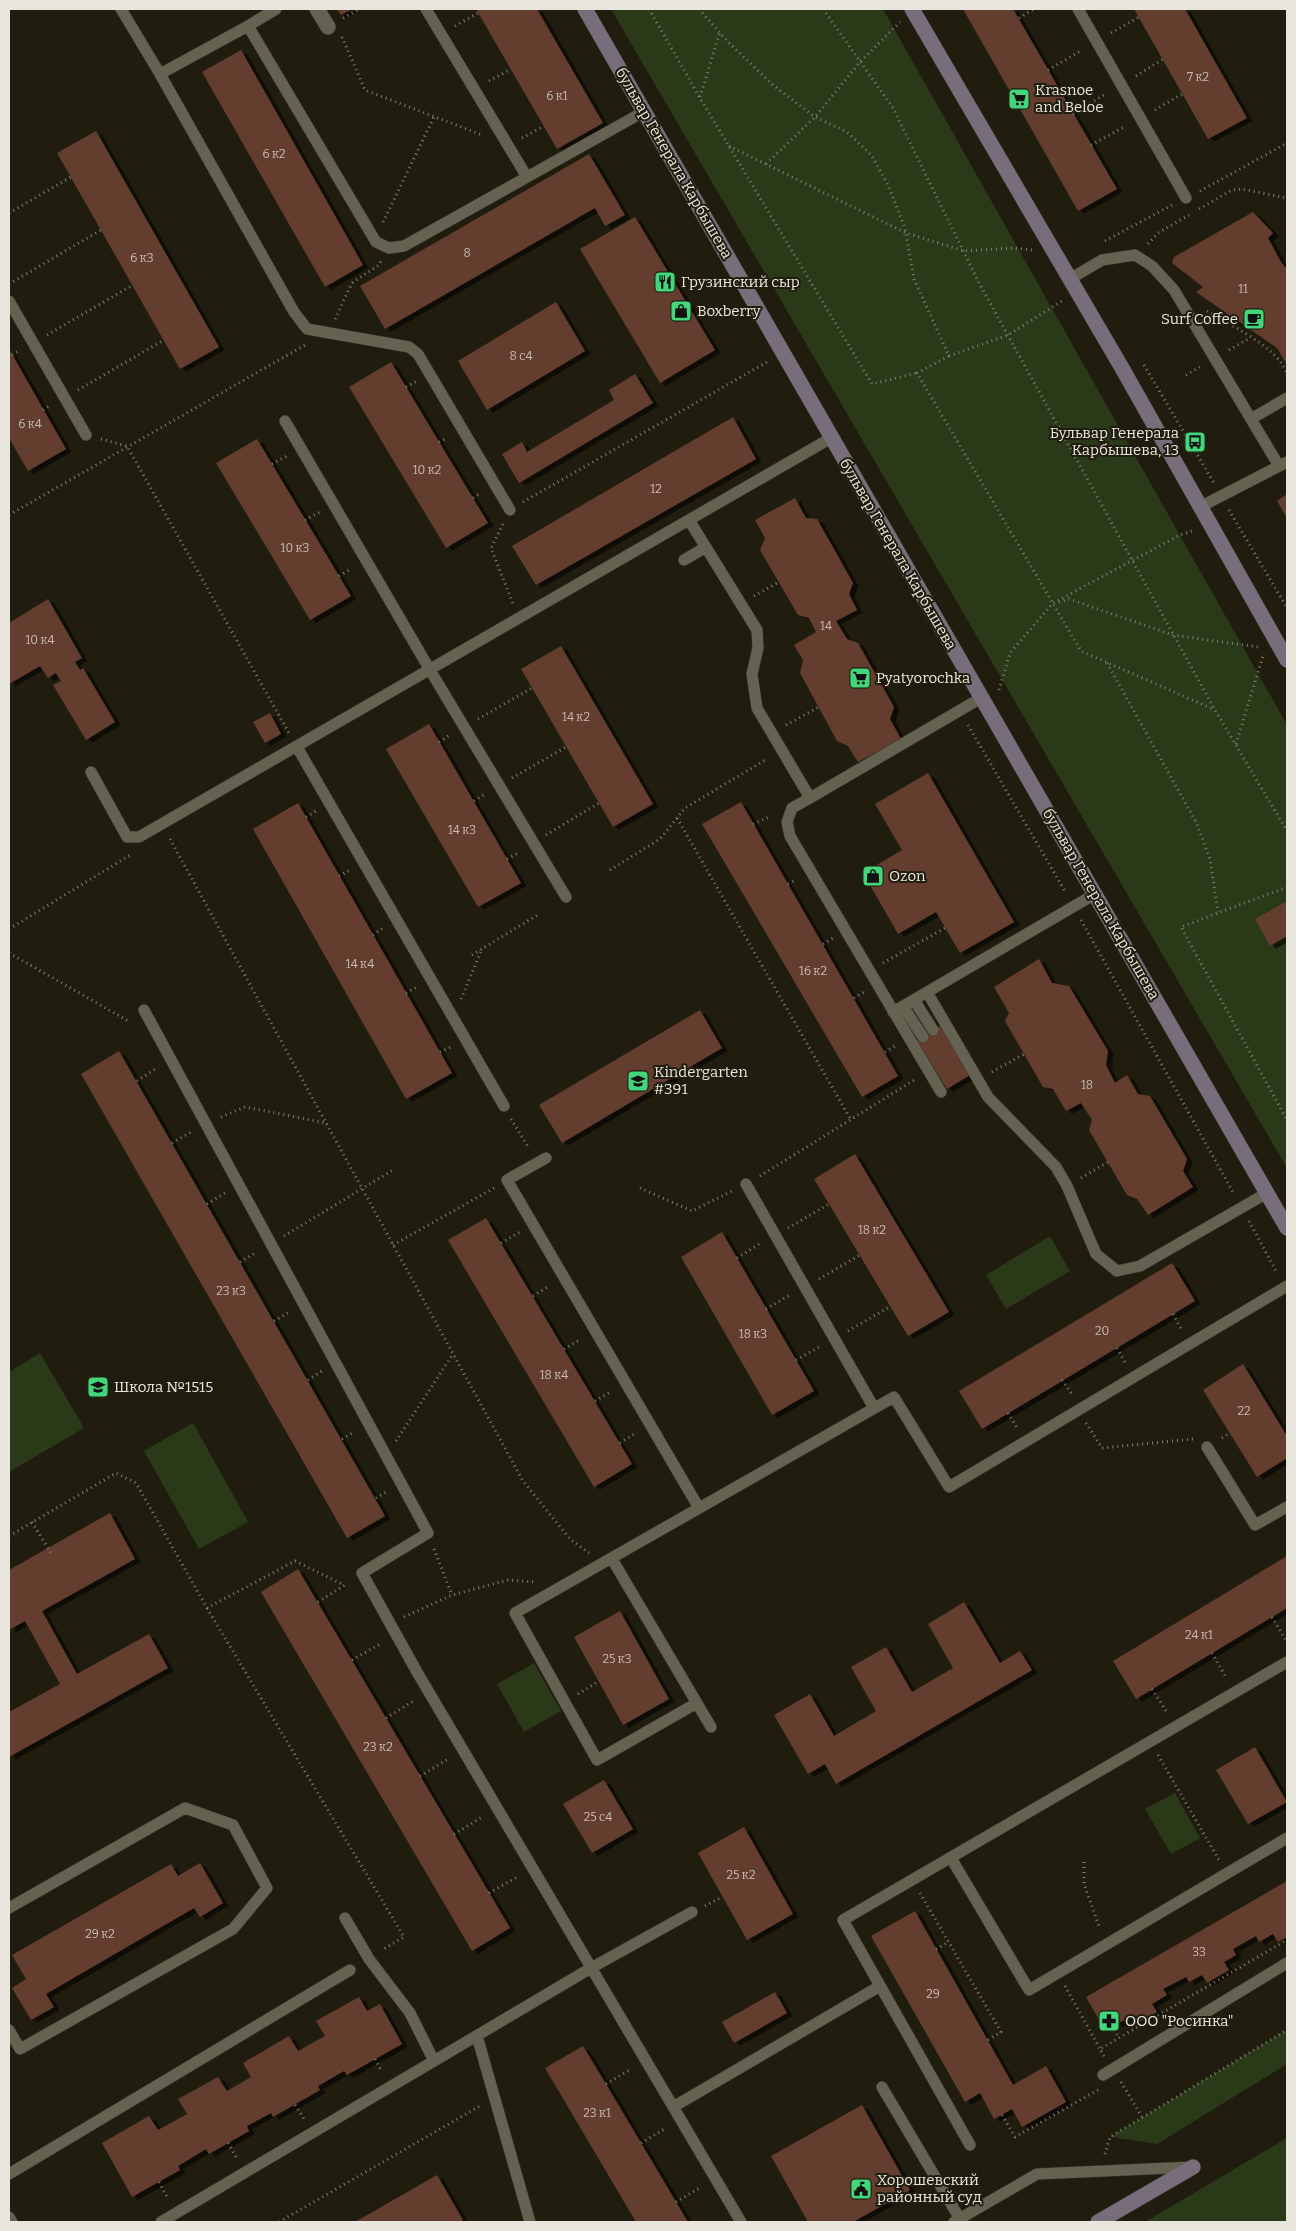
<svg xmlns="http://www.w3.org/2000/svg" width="1296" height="2231" viewBox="0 0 1296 2231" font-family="Bitter,serif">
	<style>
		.green { fill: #2a3917 }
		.building { fill: #643c2f; filter: url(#shadow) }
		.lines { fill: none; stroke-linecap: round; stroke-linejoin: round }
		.lane-casing { stroke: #3b3831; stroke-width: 12 }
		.street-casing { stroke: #3b3831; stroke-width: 16 }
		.secondary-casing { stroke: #3b3831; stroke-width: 16 }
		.path { stroke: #817f73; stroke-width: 3; stroke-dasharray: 1 4; stroke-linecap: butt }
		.lane { stroke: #656251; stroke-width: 11 }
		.street { stroke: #656251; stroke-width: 15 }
		.secondary { stroke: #786d7b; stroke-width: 15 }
		.labels { text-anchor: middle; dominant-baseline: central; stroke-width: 4; stroke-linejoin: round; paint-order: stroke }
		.number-label { font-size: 12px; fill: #c8bcb2 }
		.poi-label { font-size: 15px; fill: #e9e7dd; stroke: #201d0f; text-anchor: start }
		.street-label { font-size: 15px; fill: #e9e7dd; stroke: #201d0f }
	</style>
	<defs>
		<filter id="shadow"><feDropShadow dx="5.5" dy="3" stdDeviation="0" flood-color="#0009"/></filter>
	</defs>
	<rect width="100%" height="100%" fill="#201d0f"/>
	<!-- green -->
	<path class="green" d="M611 9H883L1287 725V1168Z
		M1050 1236 1070 1271 1006 1309 986 1275Z
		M40 1353 84 1428 9 1472V1372Z
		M193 1423 248 1522 199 1549 144 1451Z
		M534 1663 561 1711 524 1732 497 1684Z
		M1175 1793 1200 1838 1171 1854 1145 1809Z
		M1287 2030V2064L1157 2144 1110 2137Z
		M1287 2138V2222H1145Z"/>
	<!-- building -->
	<path class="building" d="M337 9H352L341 15Z
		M476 9H537L603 123 557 149Z
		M963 9H1013L1117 189 1078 211Z
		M1134 9H1185L1247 118 1208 139Z
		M241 50 363 265 325 287 202 72Z
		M96 131 219 347 180 369 57 153Z
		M589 154 625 215 605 226 595 208 385 329 360 286Z
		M1253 212 1273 233 1268 238 1281 262 1287 269V365L1277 348 1196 292 1203 287 1172 263 1174 257Z
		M635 217 715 350 660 383 580 249Z
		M556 302 585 351 487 410 458 361Z
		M9 349 66 449 28 471 9 438Z
		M391 362 488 523 446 548 349 387Z
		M635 374 653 403 519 483 502 454 522 442 527 452 614 400 609 390Z
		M733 417 756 459 536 585 512 546Z
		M257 439 351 596 310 620 216 463Z
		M1287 494V518L1277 501Z
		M795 498 806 518 817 519 853 583 849 594 857 610 836 621 847 639 858 643 894 707 890 719 901 739 858 762 848 746 837 741 800 673 803 660 794 645 816 632 809 618 798 615 760 550 765 538 755 520Z
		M48 599 82 658 75 662 80 670 83 668 115 722 86 740 53 685 61 681 56 673 48 678 40 666 9 684V623Z
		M561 646 653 804 613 827 521 669Z
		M270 713 281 734 265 743 253 722Z
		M429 724 521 883 478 907 386 749Z
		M928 773 1014 922 960 953 936 912 898 934 863 873 902 850 875 804Z
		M741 802 898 1076 862 1097 702 824Z
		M298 803 452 1073 406 1099 253 829Z
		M1287 901V936L1270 946 1255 919Z
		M1039 959 1052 983 1069 986 1108 1051 1106 1065 1115 1083 1127 1075 1138 1094 1150 1096 1187 1159 1183 1171 1193 1187 1148 1215 1137 1199 1127 1195 1089 1130 1092 1120 1081 1103 1066 1111 1053 1089 1043 1087 1005 1021 1009 1013 994 987Z
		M700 1010 722 1048 562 1143 539 1105Z
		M940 1026 970 1075 947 1089 917 1041Z
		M119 1051 385 1516 347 1538 81 1074Z
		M855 1154 949 1312 908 1336 814 1179Z
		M486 1218 632 1464 594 1487 448 1240Z
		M722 1232 814 1391 772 1415 681 1257Z
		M1172 1263 1195 1301 982 1429 959 1391Z
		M1243 1364 1287 1436V1458L1257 1477 1203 1390Z
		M110 1513 135 1559 42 1611 77 1674 149 1634 168 1668 9 1757V1712L60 1684 25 1621 9 1630V1570Z
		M1287 1556V1608L1136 1699 1113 1661Z
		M298 1569 510 1928 472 1951 261 1592Z
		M964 1602 1000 1663 1020 1651 1032 1670 836 1784 825 1764 808 1774 774 1715 810 1694 834 1736 876 1711 851 1667 886 1647 912 1692 953 1668 928 1624Z
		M620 1611 669 1699 623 1725 574 1637Z
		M1255 1747 1287 1802 1248 1824 1216 1770Z
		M604 1780 633 1829 592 1853 563 1804Z
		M744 1827 793 1914 747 1940 698 1853Z
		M200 1863 223 1903 200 1917 194 1908 46 1994 54 2007 31 2020 12 1988 26 1979 12 1955 171 1864 178 1876Z
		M1287 1881V1937L1278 1942 1273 1934 1259 1942 1256 1936 1233 1949 1236 1955 1224 1962 1229 1970 1207 1983 1202 1975 1189 1982 1186 1977 1163 1989 1167 1995 1152 2004 1157 2012 1136 2024 1131 2016 1117 2024 1113 2018 1102 2025 1086 1997Z
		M915 1911 1013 2085 1046 2066 1066 2102 1022 2127 1012 2109 994 2119 980 2093 965 2102 871 1936Z
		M775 1992 787 2013 734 2043 722 2022Z
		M359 1997 367 2011 380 2004 402 2044 347 2075 344 2071 318 2086 320 2090 273 2117 271 2113 247 2126 249 2131 209 2154 206 2149 178 2166 180 2170 132 2197 102 2143 149 2116 158 2130 187 2114 178 2099 218 2077 227 2091 251 2077 243 2063 289 2036 298 2051 325 2036 316 2021Z
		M583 2046 606 2084 688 2222H636L545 2068Z
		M862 2105 910 2190 853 2222H808L771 2156Z
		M437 2175 463 2220 458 2222H355Z"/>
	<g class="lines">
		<!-- lane casing -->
		<g class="lane-casing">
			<path id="lane" d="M121 9 160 74
				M426 9 527 177
				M1078 9 1186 198
				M248 26 276 9
				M1070 279 1102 260 1135 255 1152 266 1174 290 1279 466
				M9 301 86 435
				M1251 419 1287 398
				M285 421 430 670 566 897
				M1200 507 1287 462
				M510 510 418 354 409 347 307 329 294 312 160 74 248 26 376 242 389 248 404 246 645 111
				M689 520 757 630 758 648 752 674 757 708 810 798 792 808 787 822 790 836 941 1092
				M684 560 706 547
				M297 747 504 1106
				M91 772 127 837H139L831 438
				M810 798 981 698
				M927 992 988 1097 1056 1167 1067 1186 1096 1254 1117 1271 1140 1266 1267 1193
				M914 1000 933 1030
				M903 1006 923 1037
				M144 1010 428 1533 362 1573 417 1672 741 2222
				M893 1012 1095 894
				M546 1158 507 1180 699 1508
				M746 1184 874 1408
				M1207 1447 1255 1525 1287 1507
				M612 1559 711 1727
				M697 1703 597 1760 515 1613 894 1397 949 1487 1287 1286
				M951 1858 1029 1990 1287 1838
				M9 1908 185 1808 233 1825 267 1888 233 1929 20 2049 9 2030
				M345 1918 369 1959 410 2013 434 2061 591 1968 692 1912
				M477 2036 530 2222
				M1103 2075 1287 1963
				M882 2087 960 2219
				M673 2107 880 1986
				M970 2145 843 1920 1287 1662
				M9 2174 350 1970
				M9 2217 12 2222
				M161 2222 434 2061
				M954 2222 1037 2174 1192 2167"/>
		</g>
		<!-- street casing -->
		<g class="street-casing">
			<path id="street" d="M317 9 328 27"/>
		</g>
		<!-- secondary casing -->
		<g class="secondary-casing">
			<path id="secondary" d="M585 9 1287 1228
				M912 9 1122 368 1287 660
				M1098 2222 1193 2167"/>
		</g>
		<!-- path -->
		<path class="path" d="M649 9 700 98 872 384 917 373
			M699 9 727 41 773 85 815 117 847 132 872 156 888 185 905 228 914 279 949 356 917 373 1081 651 1215 710
			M823 9 893 108 979 283 1215 710 1287 831
			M343 18 360 9
			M1019 18 1034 9
			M455 26 478 13
			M1111 33 1139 17
			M342 37 365 90 482 135
			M1048 70 1082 50
			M1136 76 1163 59
			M489 81 511 69
			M700 97 720 32
			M1155 110 1182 94
			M1073 114 1107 93
			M522 138 544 126
			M1091 145 1126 126
			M729 146 906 233 964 251 1013 248 1032 250
			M766 164 815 117 860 62 900 22
			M1200 191 1287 143
			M1199 209 1232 190 1242 189 1287 198
			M9 213 71 177
			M383 222 434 117
			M1105 241 1172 205
			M1148 244 1158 233 1189 215
			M9 284 101 230
			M1207 311C1230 325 1279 348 1287 374
			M335 319 352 283 379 265 381 261
			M47 335 133 285
			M1229 350 1250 338
			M12 355 20 350
			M949 356 1008 335 1062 301
			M1144 365 1214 483
			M1186 375 1200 367
			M406 387 417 381
			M78 390 164 340
			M43 410 51 405
			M101 439 127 446 289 733
			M439 442 448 438
			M272 464 287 456
			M473 498 481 493
			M523 502 767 362
			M1229 510 1287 608
			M9 515 305 345
			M305 520 320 512
			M503 524 491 548 513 604
			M339 576 351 569
			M754 596 779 582
			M1059 602 1069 599 1173 635 1258 647
			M1107 663 1196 822 1210 859 1218 912
			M999 690 1010 653 1053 603 1180 535 1192 531
			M478 719 532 688
			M786 725 819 707
			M968 725 1066 893
			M439 742 451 734
			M1236 744 1263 656
			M512 778 566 747
			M474 801 485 794
			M306 817 316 811
			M677 818 851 1120
			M753 824 771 816
			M546 835 599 803
			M170 839 523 1481 570 1539 589 1553
			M507 859 520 852
			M610 870 660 839 685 808 767 759
			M339 876 350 870
			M788 884 796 880
			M1287 887 1181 927 1287 1120
			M1081 920 1234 1194
			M9 929 132 854
			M373 935 383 928
			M823 944 833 938
			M9 953 130 1022
			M472 955 539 914
			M883 963 945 928
			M406 993 417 987
			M854 998 864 992
			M461 999 482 949
			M440 1052 451 1047
			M885 1052 895 1046
			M992 1072 1024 1054
			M137 1081 157 1068
			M221 1117 245 1107 326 1123
			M511 1119 529 1148
			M172 1143 191 1132
			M760 1176 916 1079
			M1081 1178 1108 1162
			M640 1188 692 1211 732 1191
			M207 1204 225 1193
			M1249 1221 1277 1273
			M788 1228 829 1204
			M284 1236 393 1170
			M501 1243 520 1232
			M393 1245 494 1188
			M737 1258 761 1243
			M240 1262 257 1252
			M819 1279 860 1255
			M533 1296 549 1286
			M766 1309 790 1295
			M1173 1314 1182 1331
			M274 1321 291 1311
			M848 1331 891 1306
			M1117 1348 1125 1362
			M564 1349 581 1339
			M796 1360 821 1346
			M308 1380 322 1371
			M1062 1380 1072 1394
			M595 1401 612 1391
			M1008 1413 1017 1428
			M1086 1423 1102 1448 1193 1439
			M1222 1438 1230 1433
			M342 1439 354 1432
			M396 1441 453 1354
			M620 1443 636 1433
			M376 1498 388 1491
			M32 1522 52 1555
			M9 1536 116 1473 136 1483 207 1608 295 1561 344 1585
			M434 1549 452 1595
			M318 1602 345 1585
			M207 1608 404 1937 382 1950
			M404 1617 452 1595 508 1580 534 1582
			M1272 1617 1287 1642
			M1212 1653 1227 1679
			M352 1660 382 1643
			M1152 1689 1168 1714
			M578 1694 599 1681
			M386 1718 415 1700
			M1158 1755 1219 1860
			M420 1776 450 1758
			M454 1834 484 1816
			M1084 1862V1884L1100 1929
			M489 1893 519 1876
			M920 1893 1001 2032 988 2040
			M705 1906 722 1897
			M936 1949 949 1942
			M1065 1986 1100 2049
			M1109 2021 1119 2038
			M1104 2056 1100 2049 1287 1940
			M375 2059 382 2072
			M1121 2082 1142 2117
			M606 2084 631 2069
			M295 2105 304 2119
			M1002 2115 1015 2137 1098 2090
			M228 2143 236 2157
			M641 2143 666 2128
			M1105 2154 1110 2137 1287 2030
			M159 2182 168 2199
			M676 2202 701 2187
			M279 2222 480 2106"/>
		<!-- lane -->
		<use href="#lane" class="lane"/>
		<!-- street -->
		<use href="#street" class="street"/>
		<!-- secondary -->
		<use href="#secondary" class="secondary"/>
	</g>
	<!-- icons -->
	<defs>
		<g id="supermarket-square" transform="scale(1.125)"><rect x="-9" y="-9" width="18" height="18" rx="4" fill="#42d77b" stroke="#201d0f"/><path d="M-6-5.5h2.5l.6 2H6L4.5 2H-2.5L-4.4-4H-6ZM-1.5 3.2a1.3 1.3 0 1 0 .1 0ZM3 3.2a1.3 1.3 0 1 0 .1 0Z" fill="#111"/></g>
		<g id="restaurant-square" transform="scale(1.125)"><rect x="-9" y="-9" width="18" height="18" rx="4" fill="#42d77b" stroke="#201d0f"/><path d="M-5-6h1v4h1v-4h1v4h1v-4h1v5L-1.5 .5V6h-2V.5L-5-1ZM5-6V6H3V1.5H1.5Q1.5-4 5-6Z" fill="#111"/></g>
		<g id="shop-square" transform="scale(1.125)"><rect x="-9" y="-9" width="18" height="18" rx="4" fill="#42d77b" stroke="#201d0f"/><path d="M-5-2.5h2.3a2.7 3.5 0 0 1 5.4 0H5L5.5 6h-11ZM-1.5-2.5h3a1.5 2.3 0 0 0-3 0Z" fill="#111"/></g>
		<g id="cafe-square" transform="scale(1.125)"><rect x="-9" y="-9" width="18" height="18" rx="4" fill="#42d77b" stroke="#201d0f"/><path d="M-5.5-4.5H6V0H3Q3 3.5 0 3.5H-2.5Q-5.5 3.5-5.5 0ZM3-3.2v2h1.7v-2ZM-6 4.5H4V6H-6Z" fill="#111"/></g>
		<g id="bus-square" transform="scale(1.125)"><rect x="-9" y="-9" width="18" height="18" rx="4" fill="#42d77b" stroke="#201d0f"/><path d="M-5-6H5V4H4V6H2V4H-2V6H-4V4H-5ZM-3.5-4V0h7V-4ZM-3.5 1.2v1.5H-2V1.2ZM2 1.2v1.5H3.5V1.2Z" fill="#111"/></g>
		<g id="school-square" transform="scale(1.125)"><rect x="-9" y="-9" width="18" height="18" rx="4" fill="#42d77b" stroke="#201d0f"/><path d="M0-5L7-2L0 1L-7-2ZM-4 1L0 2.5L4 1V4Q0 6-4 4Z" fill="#111"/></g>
		<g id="pharmacy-square" transform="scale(1.125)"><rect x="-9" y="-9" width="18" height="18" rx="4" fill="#42d77b" stroke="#201d0f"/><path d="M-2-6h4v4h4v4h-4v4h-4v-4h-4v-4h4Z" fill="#111"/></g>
		<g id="civic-square" transform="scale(1.125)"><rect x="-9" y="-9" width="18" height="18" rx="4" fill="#42d77b" stroke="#201d0f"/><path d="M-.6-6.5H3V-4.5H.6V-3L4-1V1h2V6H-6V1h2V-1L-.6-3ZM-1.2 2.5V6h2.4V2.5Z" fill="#111"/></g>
	</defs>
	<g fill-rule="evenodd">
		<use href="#supermarket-square" x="1019" y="99"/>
		<use href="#restaurant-square" x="665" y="282"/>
		<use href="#shop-square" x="681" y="311"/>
		<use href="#cafe-square" x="1254" y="319"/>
		<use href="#bus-square" x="1195" y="442"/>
		<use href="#supermarket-square" x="860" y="678"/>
		<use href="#shop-square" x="873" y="876"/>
		<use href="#school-square" x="638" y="1081"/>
		<use href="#school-square" x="98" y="1387"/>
		<use href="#pharmacy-square" x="1109" y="2021"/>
		<use href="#civic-square" x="861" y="2189"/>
	</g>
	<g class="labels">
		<!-- number labels -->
		<g class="number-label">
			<text x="1198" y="77">7 к2</text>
			<text x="557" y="96">6 к1</text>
			<text x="274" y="154">6 к2</text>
			<text x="467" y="253">8</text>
			<text x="142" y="258">6 к3</text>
			<text x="1243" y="289">11</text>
			<text x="521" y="356">8 с4</text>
			<text x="30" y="424">6 к4</text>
			<text x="427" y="470">10 к2</text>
			<text x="656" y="489">12</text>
			<text x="295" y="548">10 к3</text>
			<text x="826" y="626">14</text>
			<text x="40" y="640">10 к4</text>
			<text x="576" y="717">14 к2</text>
			<text x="462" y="830">14 к3</text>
			<text x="360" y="964">14 к4</text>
			<text x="813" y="971">16 к2</text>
			<text x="1087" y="1085">18</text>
			<text x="872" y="1230">18 к2</text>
			<text x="231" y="1291">23 к3</text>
			<text x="1102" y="1331">20</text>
			<text x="753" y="1334">18 к3</text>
			<text x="554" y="1375">18 к4</text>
			<text x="1244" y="1411">22</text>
			<text x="1199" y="1635">24 к1</text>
			<text x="617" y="1659">25 к3</text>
			<text x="378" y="1747">23 к2</text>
			<text x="598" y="1817">25 с4</text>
			<text x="741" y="1875">25 к2</text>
			<text x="100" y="1934">29 к2</text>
			<text x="1199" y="1952">33</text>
			<text x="933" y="1994">29</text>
			<text x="597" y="2113">23 к1</text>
		</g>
		<!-- poi labels -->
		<g class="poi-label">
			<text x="1035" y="90">Krasnoe<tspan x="1035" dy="17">and Beloe</tspan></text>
			<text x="681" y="282">Грузинский сыр</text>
			<text x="697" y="311">Boxberry</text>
			<text x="1238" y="319" text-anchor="end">Surf Coffee</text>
			<text x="1179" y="433" text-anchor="end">Бульвар Генерала<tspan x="1179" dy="17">Карбышева, 13</tspan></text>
			<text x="876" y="678">Pyatyorochka</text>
			<text x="889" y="876">Ozon</text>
			<text x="654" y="1072">Kindergarten<tspan x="654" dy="17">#391</tspan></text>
			<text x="114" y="1387">Школа №1515</text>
			<text x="1125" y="2021">ООО "Росинка"</text>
			<text x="877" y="2180">Хорошевский<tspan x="877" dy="17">районный суд</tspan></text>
		</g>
		<!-- street labels -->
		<g class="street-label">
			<text transform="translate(674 163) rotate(60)">бульвар Генерала Карбышева</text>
			<text transform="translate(898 554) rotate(60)">бульвар Генерала Карбышева</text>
			<text transform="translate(1101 904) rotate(60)">бульвар Генерала Карбышева</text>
		</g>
	</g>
	<!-- border -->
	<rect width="1296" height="2231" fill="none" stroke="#e9e7dd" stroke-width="20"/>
</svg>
